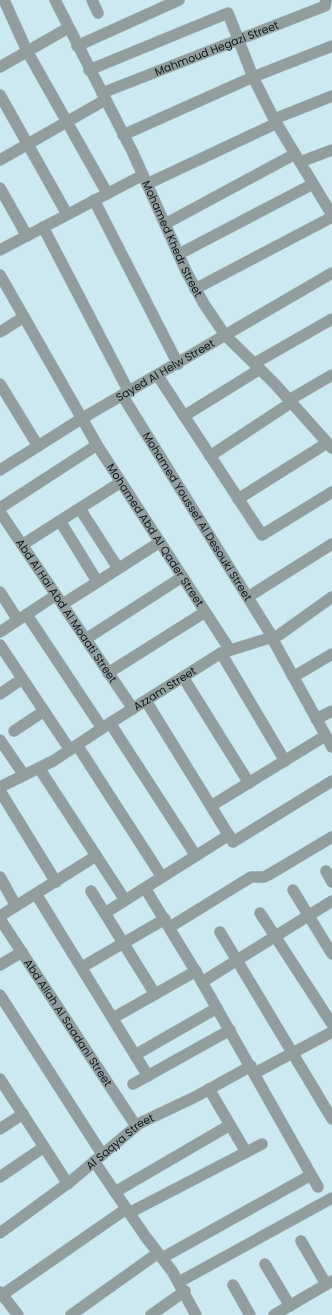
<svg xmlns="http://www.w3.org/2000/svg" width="332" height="1315" viewBox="0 0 332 1315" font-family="Poppins,sans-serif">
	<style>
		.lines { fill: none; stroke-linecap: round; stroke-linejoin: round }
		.minor-casing { stroke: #a9c3cb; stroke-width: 12 }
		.tertiary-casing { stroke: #a9c3cb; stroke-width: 12 }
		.minor { stroke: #929e9d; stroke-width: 11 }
		.tertiary { stroke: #929e9d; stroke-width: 11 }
		.labels { text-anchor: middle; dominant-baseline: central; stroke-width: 3; stroke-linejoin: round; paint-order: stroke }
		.street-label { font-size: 11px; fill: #0c171a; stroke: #cce9f2 }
	</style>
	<rect width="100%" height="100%" fill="#cce9f2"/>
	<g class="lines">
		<!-- minor casing -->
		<g class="minor-casing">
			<g id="minor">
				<path d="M4 0 27 51 107 193"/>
				<path id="s1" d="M55 0 133 153 186 271 204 304 225 335 274 383 332 448"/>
				<path d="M92 0 98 13"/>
				<path d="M77 46 179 0"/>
				<path d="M0 67 68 28"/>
				<path d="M89 70 228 13 253 77 274 119 332 215"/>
				<path id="s2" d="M102 93 325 6 326 0"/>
				<path d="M0 95 67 214"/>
				<path d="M274 119 332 96"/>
				<path d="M123 135 253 77 332 46"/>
				<path d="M0 160 105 100"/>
				<path d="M300 162 332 150"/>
				<path d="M147 184 277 123"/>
				<path d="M0 188 27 236"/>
				<path d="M94 200 178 364"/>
				<path d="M165 224 295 154"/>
				<path d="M43 227 129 392"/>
				<path d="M0 250 143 175"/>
				<path d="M179 254 313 184"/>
				<path id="s3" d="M0 275 97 445 230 650"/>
				<path d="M195 289 332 217"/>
				<path d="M0 332 24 317"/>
				<path d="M255 363 332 319"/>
				<path d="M158 376 262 535 332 492"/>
				<path d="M0 384 38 446"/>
				<path id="s4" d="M122 395 273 638"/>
				<path d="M289 400 332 375"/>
				<path d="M184 416 260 369"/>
				<path d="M210 456 292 402"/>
				<path id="s5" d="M0 470 81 419 332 273"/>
				<path d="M238 499 327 443"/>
				<path d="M0 508 97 445"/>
				<path d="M80 509 118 568"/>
				<path id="s6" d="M0 512 133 709"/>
				<path d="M60 521 97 581"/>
				<path d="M22 545 121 482"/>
				<path d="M0 592 18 620"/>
				<path d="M248 597 332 544"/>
				<path d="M63 604 160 542"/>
				<path d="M27 615 102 728"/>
				<path d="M0 632 56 595"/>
				<path d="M272 638 332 747"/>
				<path d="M86 639 182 577"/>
				<path d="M0 645 70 750"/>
				<path d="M221 653 285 761"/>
				<path d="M108 673 205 612"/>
				<path d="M183 677 249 783"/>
				<path d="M293 677 332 654"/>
				<path d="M0 694 22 679"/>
				<path d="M146 701 233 842 332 781"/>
				<path d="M316 719 332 711"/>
				<path d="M110 723 196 856"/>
				<path d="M14 731 44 711"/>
				<path d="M0 740 24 775"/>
				<path d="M77 745 162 877"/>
				<path d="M39 768 125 900"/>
				<path id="s7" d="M0 787 53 761 110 723 221 653 279 635 332 597"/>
				<path d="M0 791 56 882"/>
				<path d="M211 806 325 736"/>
				<path d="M326 871 332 882"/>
				<path d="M0 877 16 906"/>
				<path d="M145 888 202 982 318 1187"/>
				<path d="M293 890 332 954"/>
				<path d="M91 891 155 994"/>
				<path d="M36 894 148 1076"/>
				<path d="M105 913 229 835"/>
				<path d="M260 913 332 1024"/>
				<path d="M0 916 96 856"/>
				<path id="s8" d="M0 919 136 1126"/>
				<path d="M170 927 251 877H264L270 874 332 837"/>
				<path d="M220 932 332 1119"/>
				<path d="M0 965 22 952"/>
				<path d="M82 967 165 919"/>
				<path d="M202 982 332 901"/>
				<path d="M0 995 102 1154"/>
				<path d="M113 1018 196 971"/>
				<path d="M135 1055 217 1008"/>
				<path d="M255 1073 332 1032"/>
				<path d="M0 1079 68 1184"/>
				<path d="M133 1084 230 1030"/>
				<path d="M209 1089 246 1152"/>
				<path d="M0 1129 23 1114"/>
				<path d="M94 1161 145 1236 172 1271 196 1315"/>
				<path d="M0 1177 44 1147"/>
				<path d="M115 1192 230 1125"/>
				<path d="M129 1213 262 1144"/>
				<path id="s9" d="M0 1233 71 1181 140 1123 195 1097 251 1066"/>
				<path d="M301 1241 326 1284"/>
				<path d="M162 1258 311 1175"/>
				<path d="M265 1264 290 1306"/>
				<path d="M179 1282 332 1198"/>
				<path d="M233 1285 250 1315"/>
				<path d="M2 1295 126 1209"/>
				<path d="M71 1315 158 1253"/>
				<path d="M151 1315 185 1291"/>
				<path d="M274 1315 332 1281"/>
			</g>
		</g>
		<!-- tertiary casing -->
		<g class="tertiary-casing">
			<path id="tertiary" d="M0 1292 18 1315"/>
		</g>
		<!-- minor -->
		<use href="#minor" class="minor"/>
		<!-- tertiary -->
		<use href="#tertiary" class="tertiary"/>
	</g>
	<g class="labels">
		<!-- street labels -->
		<g class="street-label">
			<text stroke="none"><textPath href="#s2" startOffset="123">Mahmoud Hegazi Street</textPath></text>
			<text stroke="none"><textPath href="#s1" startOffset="266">Mohamed Khedr Street</textPath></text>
			<text stroke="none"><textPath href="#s5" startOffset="193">Sayed Al Helw Street</textPath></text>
			<text stroke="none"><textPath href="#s4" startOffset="143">Mohamed Youssef Al Desouki Street</textPath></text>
			<text stroke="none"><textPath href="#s3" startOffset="303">Mohamed Abd Al Qader Street</textPath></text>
			<text stroke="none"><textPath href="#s6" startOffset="119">Abd Al Hai Abd Al Moaati Street</textPath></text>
			<text stroke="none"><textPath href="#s7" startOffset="192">Azzam Street</textPath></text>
			<text stroke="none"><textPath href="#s8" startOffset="124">Abd Allah Al Saadani Street</textPath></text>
			<text stroke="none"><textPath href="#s9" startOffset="151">Al Saqya Street</textPath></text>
		</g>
	</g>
</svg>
